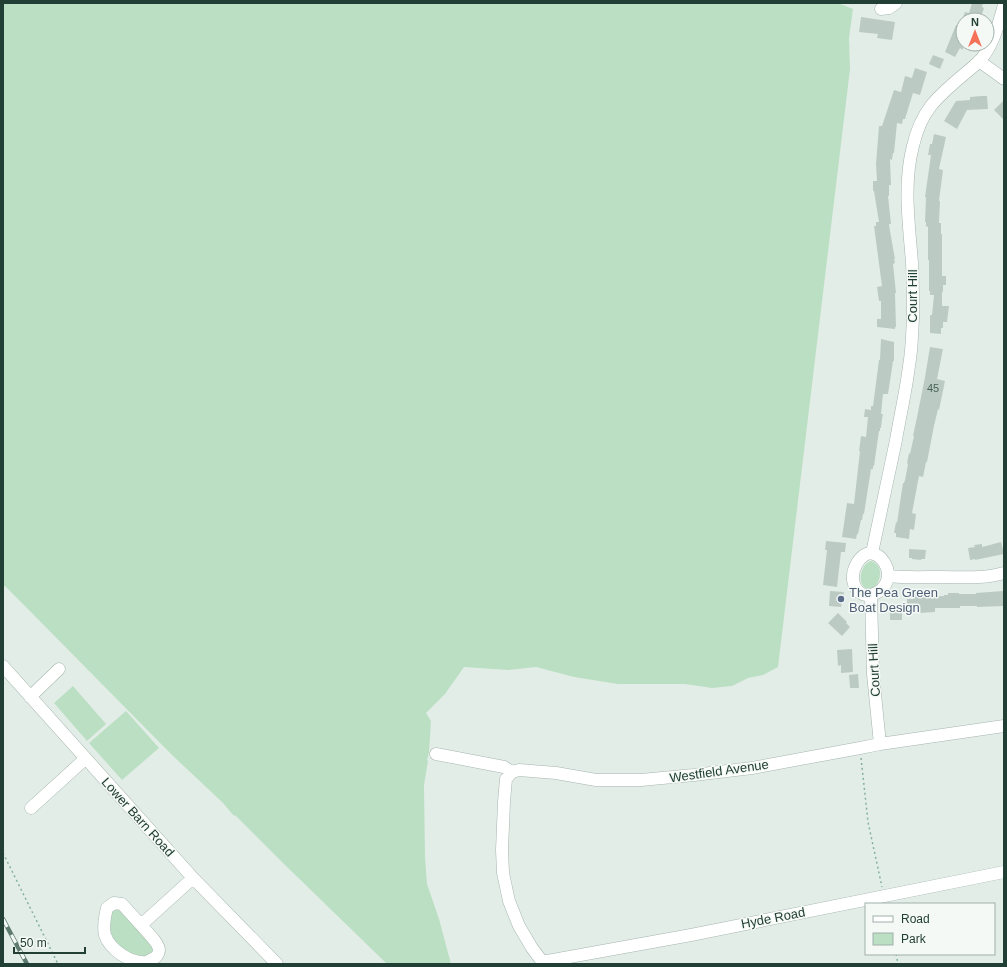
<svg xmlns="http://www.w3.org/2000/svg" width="1007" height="967" viewBox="0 0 1007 967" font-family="Arial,sans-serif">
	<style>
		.green { fill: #bbdfc2 }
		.building { fill: #bbcbc3 }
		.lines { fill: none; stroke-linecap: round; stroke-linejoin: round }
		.minor-casing { stroke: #a5b5af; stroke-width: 13 }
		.path { stroke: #83b19f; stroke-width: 1.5; stroke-dasharray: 2 3; stroke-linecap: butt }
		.minor { stroke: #fff; stroke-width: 12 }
		.rail-casing { stroke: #5d7a70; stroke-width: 4.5 }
		.rail { stroke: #f4f9f6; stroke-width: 3; stroke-dasharray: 9; stroke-linecap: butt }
		.service-dot { fill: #5c6f8a; stroke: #f4f9f6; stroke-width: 1.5 }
		.labels { text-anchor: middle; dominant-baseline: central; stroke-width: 3; stroke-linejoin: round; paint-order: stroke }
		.number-label { font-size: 11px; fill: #486258 }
		.street-label { font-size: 13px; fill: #223f35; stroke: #f4f9f6 }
		.service-label { font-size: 13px; fill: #4e5e75; stroke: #f4f9f6; text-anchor: start }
	</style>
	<rect width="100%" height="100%" fill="#e3ede8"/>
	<!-- green -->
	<path class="green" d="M3 3H838L853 9 849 38 850 69 778 667 763 675 748 678 732 686 712 688 685 684H618L574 677 536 667 508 670 464 667 445 694 426 713 431 721 429 752 427 760 428 761 424 785 425 857 427 884 439 919 451 964H387L283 863 235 815 234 816 223 803 171 754 16 597 5 586H3Z
		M871 561C887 565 879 591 868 589 856 586 860 564 871 561Z
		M73 686 106 724 87 741 54 703Z
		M126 711 159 748 122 780 89 743Z
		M118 907 154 944 155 952 142 958 118 948 108 930 111 912Z"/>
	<!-- building -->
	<path class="building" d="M972 3H983L982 7 984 8 981 17 985 18V20H962L965 12 969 13Z
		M861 17 895 22 892 40 877 38 878 34 859 32Z
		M956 25 963 27V50L960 48 955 57 945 52Z
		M933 55 944 59 940 69 929 64Z
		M915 68 927 72 920 95 913 93 905 119H903L902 124 897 123 894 153H893L892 160 890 159 891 185H889V196H888L891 224H889L890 231 895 259H894L895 263 893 264 896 293H895L896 327H895V329L877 327V319H881V301H879L877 287 882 286 874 226H876V222H879L874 191H873V181H877L876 164 879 126H882L894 90 901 92 905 76 912 78Z
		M981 96H987L988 109 967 110 957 129 944 121 956 101 970 100V97Z
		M1004 100V120L994 110Z
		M934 134 946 137 939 169 943 170 939 201H940L939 223H941V234H942V276H946V285H943V292H942V306H949L947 322H943V328H941V334L930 333V315H932L934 295H930V291H929V260H928V227L926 226V222H925L926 197H925L931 155H928L930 144H932Z
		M881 339 894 342V361H893L892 368 888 394H883L881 414H883L882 419 881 428H880V431H879L874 466H873V469H871L864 514H863L862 520H861L858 534H857L856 539 842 537 847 503 854 504 860 451H859L861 436 866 437 868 417H864L865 409 871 410V406H873L879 360H880Z
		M930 347 943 349 937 379 945 381 939 410 938 409 934 426 927 462H926L923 477 919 476 912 513 916 514 914 530 910 529 909 539 896 537V533H894L896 522 897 523 899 509 903 483H904L905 480 908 464 907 463 909 453 910 454 914 436H913L917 417 925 377Z
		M826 541 846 543 845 552H841L837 587 823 585 827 550H825Z
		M1001 542 1004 554 975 560V559L970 560 968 548 975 547 974 545 982 544V547Z
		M909 549 926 550 925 559H921V560L912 559V558H909Z
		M830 591 844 592 841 607 829 606Z
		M1003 591V593H1004V606L977 607V606H960V608H935V612L919 613V609H907V599H913V595H925V597L944 596V595H948V593H959V594H976V593Z
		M902 606V620H890V607Z
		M838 613 847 622 846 623 850 627 842 636 828 623Z
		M852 649 853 672 841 673V665L838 666 837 650Z
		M858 674 859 688H850L849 675Z"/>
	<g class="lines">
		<!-- minor casing -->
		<g class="minor-casing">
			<path id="minor" d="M881 9 889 8 896 3
				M979 61 1004 79
				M870 553C876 554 881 557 884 562 901 589 858 611 853 580 852 569 859 555 870 553Z
				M872 553C880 515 888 478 896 440 900 416 906 391 909 366 912 350 912 334 913 318 913 300 913 281 912 263 909 224 903 184 913 146 921 111 936 98 962 76 969 70 977 64 982 58 994 43 999 22 1004 5
				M888 576C906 578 924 577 941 577 962 577 984 579 1004 573
				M871 595 873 674 880 744
				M3 666 193 878 277 964
				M30 697 59 669
				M436 754 504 767 512 772 519 770 556 773 596 780H641L694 775 752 768 860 748 880 744 1004 726
				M512 772 506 779 504 802 502 850 503 873 509 901 519 926 532 948 544 964
				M31 808 85 759
				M141 925C146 931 159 943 159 950 159 954 156 958 152 959 150 960 149 961 147 962 131 964 110 950 105 935 103 927 105 916 107 908L114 903 122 904 141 925 193 878
				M542 962 691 935 1004 872"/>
		</g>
		<!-- path -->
		<path class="path" d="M861 758 868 822 882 887
			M3 853 58 964
			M896 954 898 964"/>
		<!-- minor -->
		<use href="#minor" class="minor"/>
		<!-- rail casing -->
		<g class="rail-casing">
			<path id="rail" d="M3 919 27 964"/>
		</g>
		<!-- rail -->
		<use href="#rail" class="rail"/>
	</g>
	<!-- markers -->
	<circle class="service-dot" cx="841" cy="599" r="4"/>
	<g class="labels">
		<!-- number labels -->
		<g class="number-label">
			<text x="933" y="388">45</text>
		</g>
		<!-- street labels -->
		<g class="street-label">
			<text transform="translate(912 296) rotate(-90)">Court Hill</text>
			<text transform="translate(874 670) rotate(-93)">Court Hill</text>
			<text transform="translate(719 771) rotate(-8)">Westfield Avenue</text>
			<text transform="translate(138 817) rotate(48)">Lower Barn Road</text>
			<text transform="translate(773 918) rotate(-11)">Hyde Road</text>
		</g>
		<!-- service labels -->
		<g class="service-label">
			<text x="849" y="592">The Pea Green<tspan x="849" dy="15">Boat Design</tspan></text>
		</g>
	</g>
	<!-- border -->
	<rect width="1007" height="967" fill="none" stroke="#223f35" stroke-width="8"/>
	<!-- legend -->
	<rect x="865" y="903" width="130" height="52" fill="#f4f9f6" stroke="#a0afa9"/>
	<rect x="873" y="916" width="20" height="6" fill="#ffffff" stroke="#a0afa9"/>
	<text x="901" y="923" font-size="12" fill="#223f35">Road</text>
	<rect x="873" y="933" width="20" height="12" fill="#bbdfc2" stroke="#a0afa9"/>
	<text x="901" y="943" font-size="12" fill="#223f35">Park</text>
	<!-- north arrow -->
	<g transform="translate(975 32)"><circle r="19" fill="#f4f9f6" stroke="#a0afa9"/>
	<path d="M0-3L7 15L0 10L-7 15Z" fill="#f57259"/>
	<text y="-6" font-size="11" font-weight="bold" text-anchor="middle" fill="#223f35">N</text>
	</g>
	<!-- scale -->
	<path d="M14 947v6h71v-6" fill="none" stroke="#223f35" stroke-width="2"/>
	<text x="20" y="947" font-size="12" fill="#223f35" stroke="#f4f9f6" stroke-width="3" paint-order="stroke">50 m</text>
</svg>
